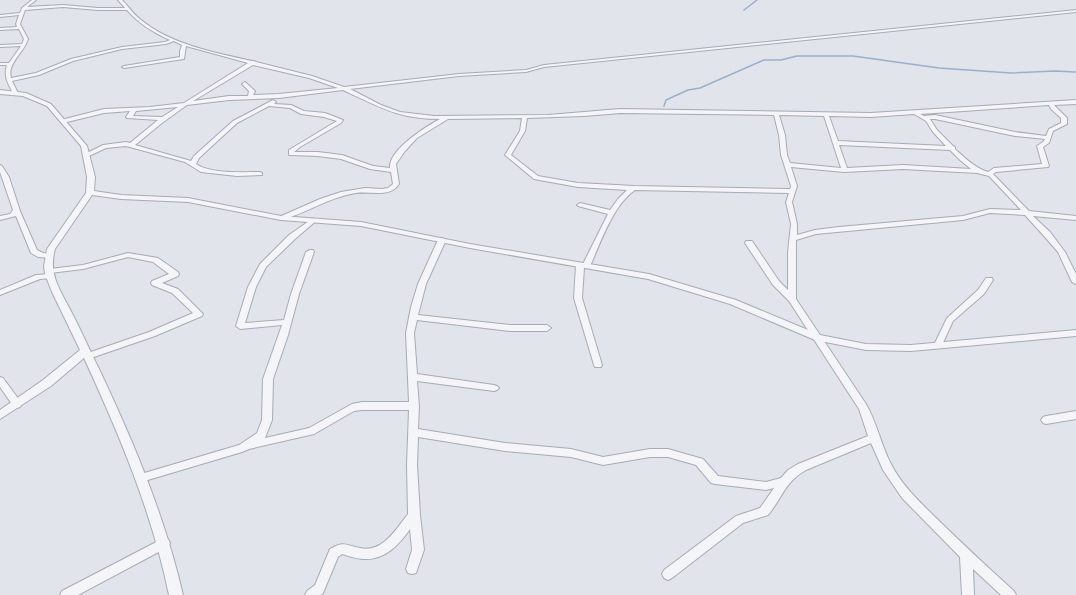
<svg xmlns="http://www.w3.org/2000/svg" width="1076" height="595" viewBox="0 0 1076 595" font-family="Overpass,sans-serif">
	<style>
		.lines { fill: none; stroke-linecap: round; stroke-linejoin: round }
		.stream { stroke: #9cafca; stroke-width: 1.5 }
		.minor-casing { stroke: #a6abb4; stroke-width: 2 }
		.tertiary-casing { stroke: #a6abb4; stroke-width: 2 }
		.minor { fill: #f4f5f8; fill-rule: evenodd }
		.tertiary { fill: #f4f5f8; fill-rule: evenodd }
	</style>
	<rect width="100%" height="100%" fill="#e1e4ea"/>
	<g class="lines">
		<!-- stream -->
		<path class="stream" d="M744 10 757 0
			M664 106 666 100 688 90 700 88 764 60H781L797 56H853L939 68 1011 73 1055 71 1076 72"/>
		<!-- minor casing -->
		<g class="minor-casing">
			<path id="minor" d="M32 0H36L27 7 63 5 98 8H125L118 0H122C129 7 133 14 141 20 170 44 215 53 252 61H254L256 62 312 76 344 87 459 74 526 70 544 65 1076 10V12L544 67 526 72 459 76 350 89 381 105 400 112 434 116 548 115 620 109 871 113 1076 100V104L1054 105 1067 118V124L1053 131 1049 143 1043 147 1049 166 1048 167 996 172 993 174 1029 211 1076 216V220L1033 216 1050 232 1065 252 1076 274V284L1072 282 1058 252 1044 236 1025 215 990 213 963 220 816 234 796 240V299L866 404C877 423 881 445 891 464 902 486 921 503 938 520 963 544 988 568 1014 591L1016 595H1001L973 569 974 595H962L960 557 902 498 883 470 871 443 806 470C784 483 783 497 768 515L743 523 672 578 668 580 664 578 662 574 664 570 736 516 760 508 774 488 766 490 715 484 711 483 696 465 668 457H650L603 465 571 457 505 451 418 437 417 465 420 515 424 550 416 573 412 574 408 573 406 569 412 550 410 529C399 545 385 560 364 559 357 559 349 556 342 554L338 557 323 593 321 595H305L307 591 315 585 330 549C344 541 345 545 360 548 383 553 396 529 408 514L407 465 409 410H362L354 411 314 434 249 449 242 452 141 482 137 481 136 478 137 475 141 474 239 445 257 433 262 420 263 379 282 325 240 329 236 326 248 287 260 264 289 235 312 219H316L317 220 295 239 266 267 256 287 245 323 284 320 291 294 306 252 310 250H313L314 252 299 294 288 335 273 379 272 420 265 438 309 428 352 404 362 402H409L406 333 411 307 418 284 438 240 442 238 446 240 426 284 418 315 510 325H547L551 328 547 331H510L417 320 414 333 417 374 494 385 497 386 499 388 497 390 494 391 417 381 419 406 418 429 505 443 571 449 603 457 650 449H668L703 459 718 476 766 482 781 478 788 470 798 464 868 436 859 409 789 301 773 285 745 243 746 241H752L779 281 788 290V252L791 224 786 202 789 193 635 190C613 205 601 242 590 266L589 268H584L582 298 602 365 601 367H595L594 365 574 298 576 265 580 263 583 264 608 214 578 206 577 205 580 203 610 210 618 199 627 190 578 187 534 179 505 155 520 131 522 118 448 119 417 138 405 151 396 164 399 184C390 198 371 191 356 193 329 197 307 213 281 220L278 218 279 217 320 199 341 192 365 188 382 189 388 188 393 184 391 172 370 169 341 159 318 156 289 155V150L337 121 324 117 301 114 290 108 269 106 237 123 199 158 196 164C211 174 242 172 260 172L262 173V175L237 176 201 172 185 162 126 146 106 148 89 156H85V154L103 145 126 142 130 143 158 120 127 118 126 117 130 111 104 113 63 123 60 121 61 120 104 109 150 107 184 103 248 63 186 46 184 59 124 68 122 67 124 66 180 57V51L182 45 174 41 166 44 122 49 73 61 39 75 12 81 18 93 13 94C9 84 3 77 7 65H0V63H9L21 46 0 47V45L22 44 24 39 19 29 0 30V28L17 27 16 24 19 15 0 17V15L20 13 22 8ZM63 7 98 10H127C139 24 154 33 170 40L165 42 122 47 71 59 36 73 11 78C7 63 24 53 28 39L20 24 25 10ZM253 65 309 78 338 88 279 94 253 95 255 91 245 82 242 84 249 91 248 96H229L193 101ZM343 90C380 107 398 119 440 119 427 126 388 150 390 168L373 166 342 155 318 152H294L300 147 341 123 343 120 325 113 304 111 291 105 274 104 276 102 273 100 233 121 194 156 191 161 135 145 162 123 187 105 229 100 279 98ZM1049 105 1051 109 1061 118V123L1049 129 1046 136 1015 132 935 115 924 116 920 114ZM178 107 162 117 133 116 136 111ZM620 113 774 115 779 135 781 155 791 186 790 189 634 186 578 183 538 176 511 155 525 131 527 118 584 116ZM914 114 926 121 933 132 946 146 838 141 829 116 871 117ZM779 115 824 116 841 168 790 163 787 155 785 135ZM930 119H935L1015 136 1045 139 1043 142 1037 146 1042 164 994 168 988 172C975 168 965 158 955 149V147L953 146 937 130ZM839 145 950 150 960 160 971 169 903 165 847 168ZM791 167 844 172 903 169 977 173 989 176 1021 210 990 209 963 216 839 227 815 230 797 235V224L792 202 797 186Z
				M0 165 2 166 9 177 20 211 37 250 43 253 51 254 52 256 51 258 38 257 31 253 16 216 0 220V216L10 214 13 210 0 172Z
				M128 253 158 258 178 272 179 274 178 276 162 283 178 289 203 314 202 316 155 336 91 358H85L84 356 85 354 149 332 193 313 172 293 152 285 151 283 152 281 169 274 153 262 128 257 83 269 50 273 46 271 50 269 83 265Z
				M50 274 54 276 53 278 40 279 0 295V290L36 275Z
				M986 278H992L993 280 984 294 953 321 941 347H935L934 345 947 318 978 290Z
				M0 377 3 378 20 401 22 404 20 407 17 408 14 407 0 387Z
				M1076 411V419L1046 424 1043 423 1041 420 1043 417 1046 416Z
				M164 538 168 539 170 543 168 547 78 595H60L62 591Z"/>
		</g>
		<!-- tertiary casing -->
		<g class="tertiary-casing">
			<path id="tertiary" d="M0 90 26 93 51 104 87 146 95 177 94 191 121 195 188 198 281 216 361 222 470 244 649 274 736 300 820 335 866 344 911 345 1076 330V336L911 351 866 350 815 340 730 304 648 279 470 248 361 226 281 220 188 202 121 199 92 195 55 249C52 260 52 270 56 281 61 294 68 305 74 317 83 335 91 353 100 371 134 443 165 517 183 595H169C152 512 119 434 84 358L51 386 0 419V410L43 380 80 350 52 292 45 274 44 266 47 249 86 193 87 177 81 146 47 106 23 96 0 94Z"/>
		</g>
		<!-- minor -->
		<use href="#minor" class="minor"/>
		<!-- tertiary -->
		<use href="#tertiary" class="tertiary"/>
	</g>
</svg>
